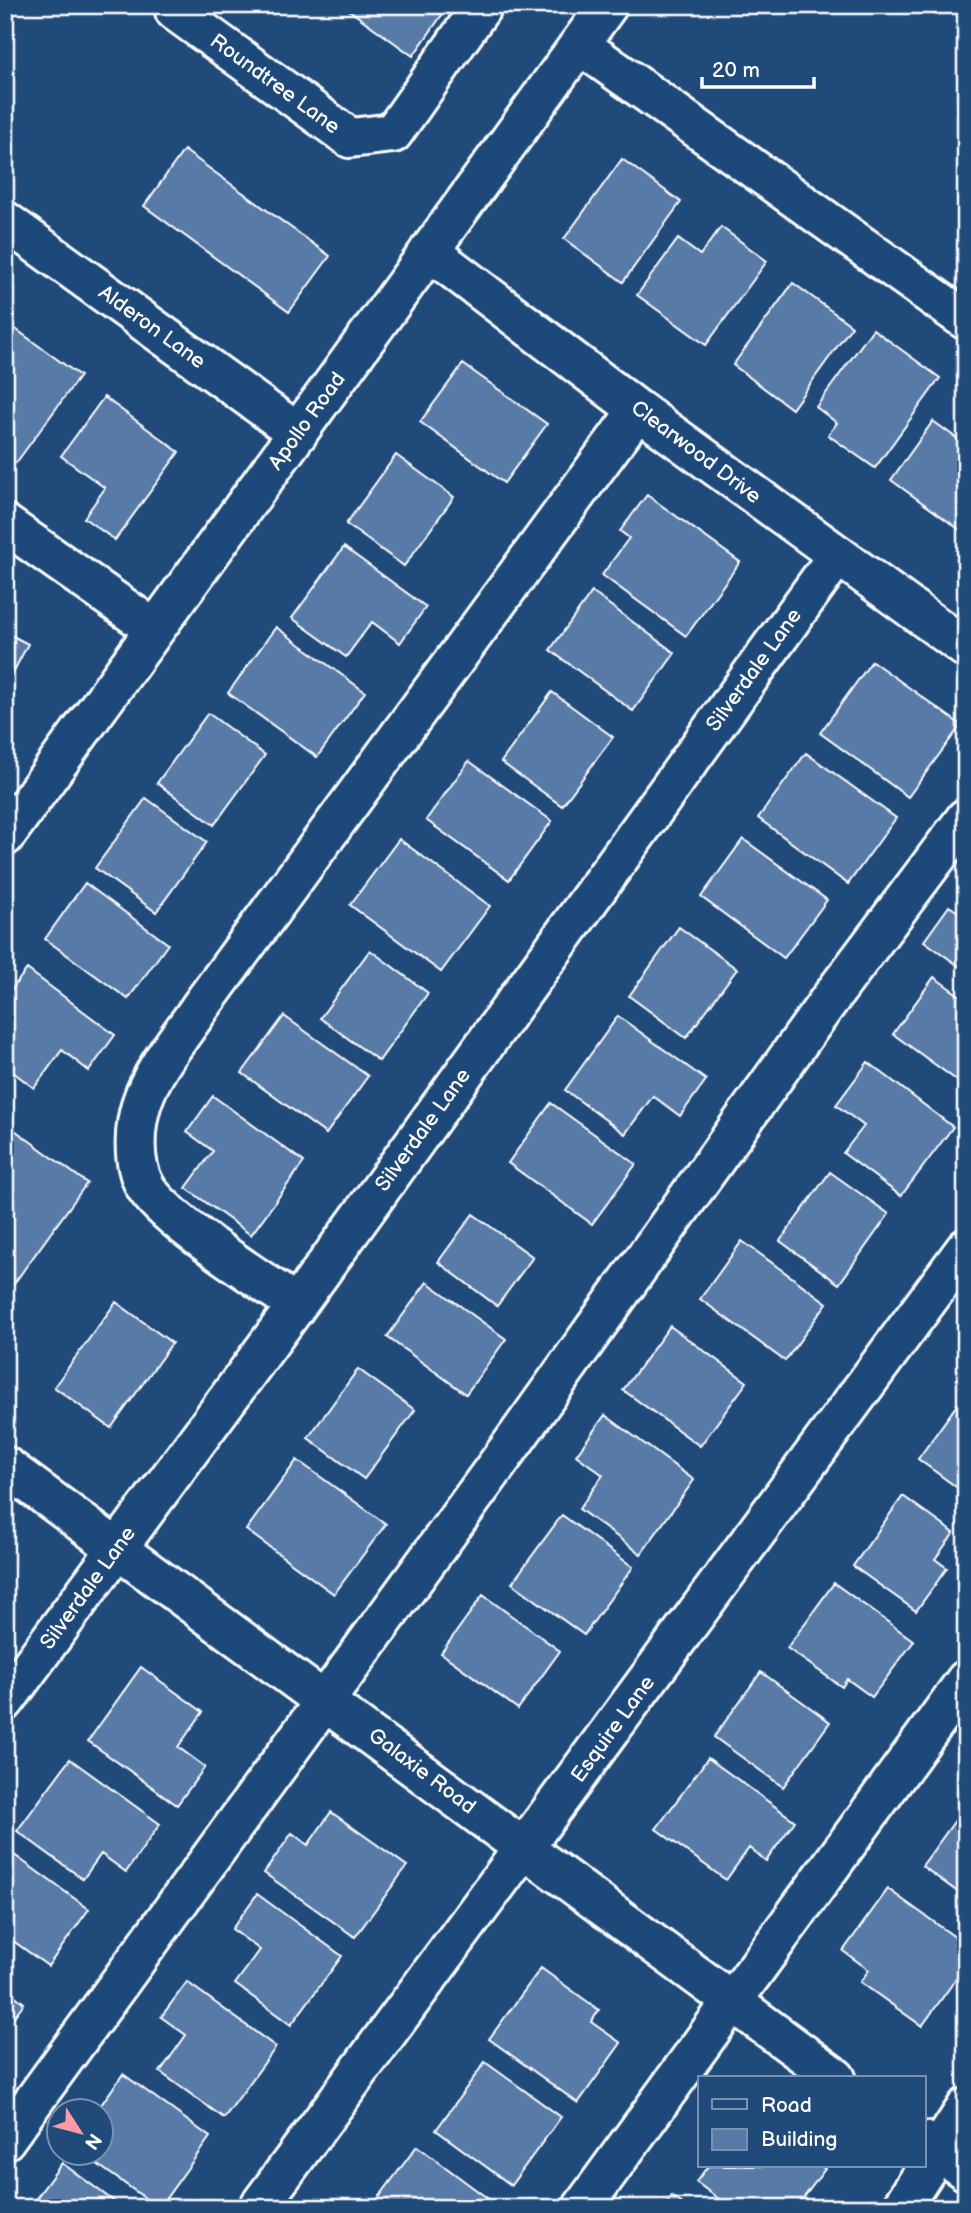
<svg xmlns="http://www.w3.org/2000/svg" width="971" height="2213" viewBox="0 0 971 2213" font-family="'Balsamiq Sans',sans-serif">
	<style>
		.building { fill: #597aa7; stroke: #fff; stroke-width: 2 }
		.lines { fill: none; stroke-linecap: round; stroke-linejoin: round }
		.minor-casing { stroke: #fff; stroke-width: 44 }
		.minor { stroke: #1f4a7a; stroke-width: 38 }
		.labels { text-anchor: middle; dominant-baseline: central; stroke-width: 5; stroke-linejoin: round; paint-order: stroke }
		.street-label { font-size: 21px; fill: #fff; stroke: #1f4a7a }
	</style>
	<rect width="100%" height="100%" fill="#1f4a7a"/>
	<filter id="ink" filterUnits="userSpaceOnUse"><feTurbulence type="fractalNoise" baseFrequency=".0143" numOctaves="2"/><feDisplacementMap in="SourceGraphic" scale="14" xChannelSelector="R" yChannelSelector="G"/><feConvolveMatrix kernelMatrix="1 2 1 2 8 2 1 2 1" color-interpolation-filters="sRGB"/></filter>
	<g filter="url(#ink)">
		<!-- building -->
		<path class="building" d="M5 5H16L5 20Z
			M342 5H449L413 56Z
			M958 5H966V43L958 15Z
			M184 150 330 256 289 312 144 206Z
			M622 159 681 202 623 282 564 239Z
			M721 227 767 261 706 345 637 295 678 239 700 255Z
			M793 283 852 326 792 409 733 365Z
			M6 322 80 376 16 463 5 456Z
			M873 329 940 378 875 468 828 435 837 423 816 407Z
			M463 364 547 424 504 483 420 422Z
			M104 397 179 452 115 540 84 518 105 488 61 456Z
			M933 421 966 445V523L960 530 891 480Z
			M396 455 454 497 404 566 346 524Z
			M647 495 740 562 686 636 602 575 629 538 620 531Z
			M344 547 426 607 400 643 372 622 346 657 292 618Z
			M592 592 675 653 633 711 550 650Z
			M276 627 365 692 317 757 228 693Z
			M5 632 28 644 5 688Z
			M872 661 961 725 908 797 820 733Z
			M552 692 613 737 562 806 501 762Z
			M208 713 265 755 214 825 157 783Z
			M806 753 896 818 848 884 758 818Z
			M469 761 552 821 509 880 426 820Z
			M146 798 207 842 156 912 95 868Z
			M399 839 490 906 441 972 350 905Z
			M743 839 827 900 784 958 701 897Z
			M85 883 168 944 128 999 45 939Z
			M949 906 966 917V971L924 941Z
			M679 927 737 969 686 1038 629 996Z
			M370 950 428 993 379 1061 320 1018Z
			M27 969 115 1035 89 1071 62 1050 34 1088 5 1066V998Z
			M934 977 966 1000V1087L893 1034Z
			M284 1016 368 1076 326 1134 242 1073Z
			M618 1016 706 1080 680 1116 653 1096 625 1134 565 1090Z
			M868 1062 953 1127 901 1196 843 1153 864 1126 836 1105Z
			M213 1096 304 1162 251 1235 186 1188 213 1151 187 1132Z
			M551 1103 636 1164 592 1224 508 1163Z
			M12 1128 87 1183 10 1289 5 1285V1137Z
			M830 1172 889 1214 839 1284 780 1241Z
			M473 1214 533 1257 497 1306 438 1262Z
			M742 1241 827 1303 785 1361 700 1299Z
			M427 1282 506 1339 466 1394 387 1337Z
			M116 1302 172 1343 111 1428 54 1387Z
			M670 1326 747 1382 700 1446 623 1390Z
			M358 1369 415 1410 364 1479 308 1438Z
			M959 1402 966 1407V1494L918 1459Z
			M605 1415 694 1480 641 1554 579 1509 603 1475 576 1455Z
			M297 1460 386 1524 334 1594 246 1530Z
			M903 1496 954 1533 935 1559 947 1568 916 1611 853 1566Z
			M562 1515 633 1567 584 1635 512 1583Z
			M834 1583 914 1641 872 1697 847 1679 842 1687 787 1648Z
			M483 1595 560 1651 518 1709 441 1653Z
			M141 1667 203 1712 178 1747 205 1767 177 1805 88 1741Z
			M761 1672 830 1722 783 1787 714 1737Z
			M708 1758 795 1821 766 1861 749 1848 726 1880 656 1829Z
			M70 1759 160 1824 126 1872 101 1854 83 1879 17 1831Z
			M964 1808 966 1810V1898L922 1866Z
			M331 1812 407 1866 355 1937 264 1873 292 1833 308 1845Z
			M6 1849 89 1909 48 1966 5 1935Z
			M888 1889 966 1945V1965L922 2026 860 1982 869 1970 843 1951Z
			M257 1894 342 1956 291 2025 235 1984 260 1950 232 1929Z
			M541 1968 599 2010 591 2022 621 2043 578 2103 489 2039Z
			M187 1982 276 2047 224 2118 160 2072 186 2035 161 2017Z
			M5 1988 24 2003 5 2029Z
			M485 2062 561 2117 511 2185 436 2130Z
			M123 2074 210 2137 159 2208 83 2154H102V2112H96Z
			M417 2146 498 2206 496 2208H371Z
			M62 2163 123 2208H29Z
			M708 2166H821L825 2169 796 2208H731L696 2182Z
			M672 2196 688 2208H663Z"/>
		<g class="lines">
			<!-- minor casing -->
			<g class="minor-casing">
				<path id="minor" d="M175 11 350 138 393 133 483 5
					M580 45 966 320
					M5 221 298 433
					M429 251 638 410 966 648
					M5 524 153 628
					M5 836 608 5
					M297 1305C262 1280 164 1220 145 1186 132 1163 134 1127 142 1102 153 1068 181 1036 201 1006L638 410
					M5 1466 836 2078
					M5 1701 297 1305 837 556
					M5 2140 515 1440 827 1003 966 818
					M924 2141 966 2171
					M258 2208 966 1248
					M582 2208 966 1680
					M901 2208 966 2108"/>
			</g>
			<!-- minor -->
			<use href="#minor" class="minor"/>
		</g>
	</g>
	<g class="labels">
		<!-- street labels -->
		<g class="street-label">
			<text transform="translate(275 84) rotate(36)">Roundtree Lane</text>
			<text transform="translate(152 327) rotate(36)">Alderon Lane</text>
			<text transform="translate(307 421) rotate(-54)">Apollo Road</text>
			<text transform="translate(696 452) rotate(37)">Clearwood Drive</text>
			<text transform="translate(754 670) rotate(-54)">Silverdale Lane</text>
			<text transform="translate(423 1130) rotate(-54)">Silverdale Lane</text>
			<text transform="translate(88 1588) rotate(-54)">Silverdale Lane</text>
			<text transform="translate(613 1729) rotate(-54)">Esquire Lane</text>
			<text transform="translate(422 1771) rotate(37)">Galaxie Road</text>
		</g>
	</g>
	<!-- margin -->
	<rect width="971" height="2213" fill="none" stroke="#1f4a7a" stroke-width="28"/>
	<rect x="14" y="14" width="943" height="2185" fill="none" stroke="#fff" stroke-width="2.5" filter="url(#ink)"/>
	<!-- legend -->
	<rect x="698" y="2076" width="228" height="91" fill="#1f4a7a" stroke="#7992af" stroke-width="2"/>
	<rect x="712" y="2099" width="35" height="10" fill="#1f4a7a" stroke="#7992af" stroke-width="2"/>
	<text x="761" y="2112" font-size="21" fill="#ffffff">Road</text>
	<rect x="712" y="2129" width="35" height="21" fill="#597aa7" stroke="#7992af" stroke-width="2"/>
	<text x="761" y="2146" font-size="21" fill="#ffffff">Building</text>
	<!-- north arrow -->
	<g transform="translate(80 2132) rotate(126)"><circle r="33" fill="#1f4a7a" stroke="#7992af" stroke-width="2"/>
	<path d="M0-5L12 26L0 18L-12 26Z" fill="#ff9aa2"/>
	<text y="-10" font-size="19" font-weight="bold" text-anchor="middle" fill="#ffffff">N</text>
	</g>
	<!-- scale -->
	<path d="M702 77v10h112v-10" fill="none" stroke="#ffffff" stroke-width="3.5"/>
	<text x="712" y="77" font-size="21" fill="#ffffff" stroke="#1f4a7a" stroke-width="5" paint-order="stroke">20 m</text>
</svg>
